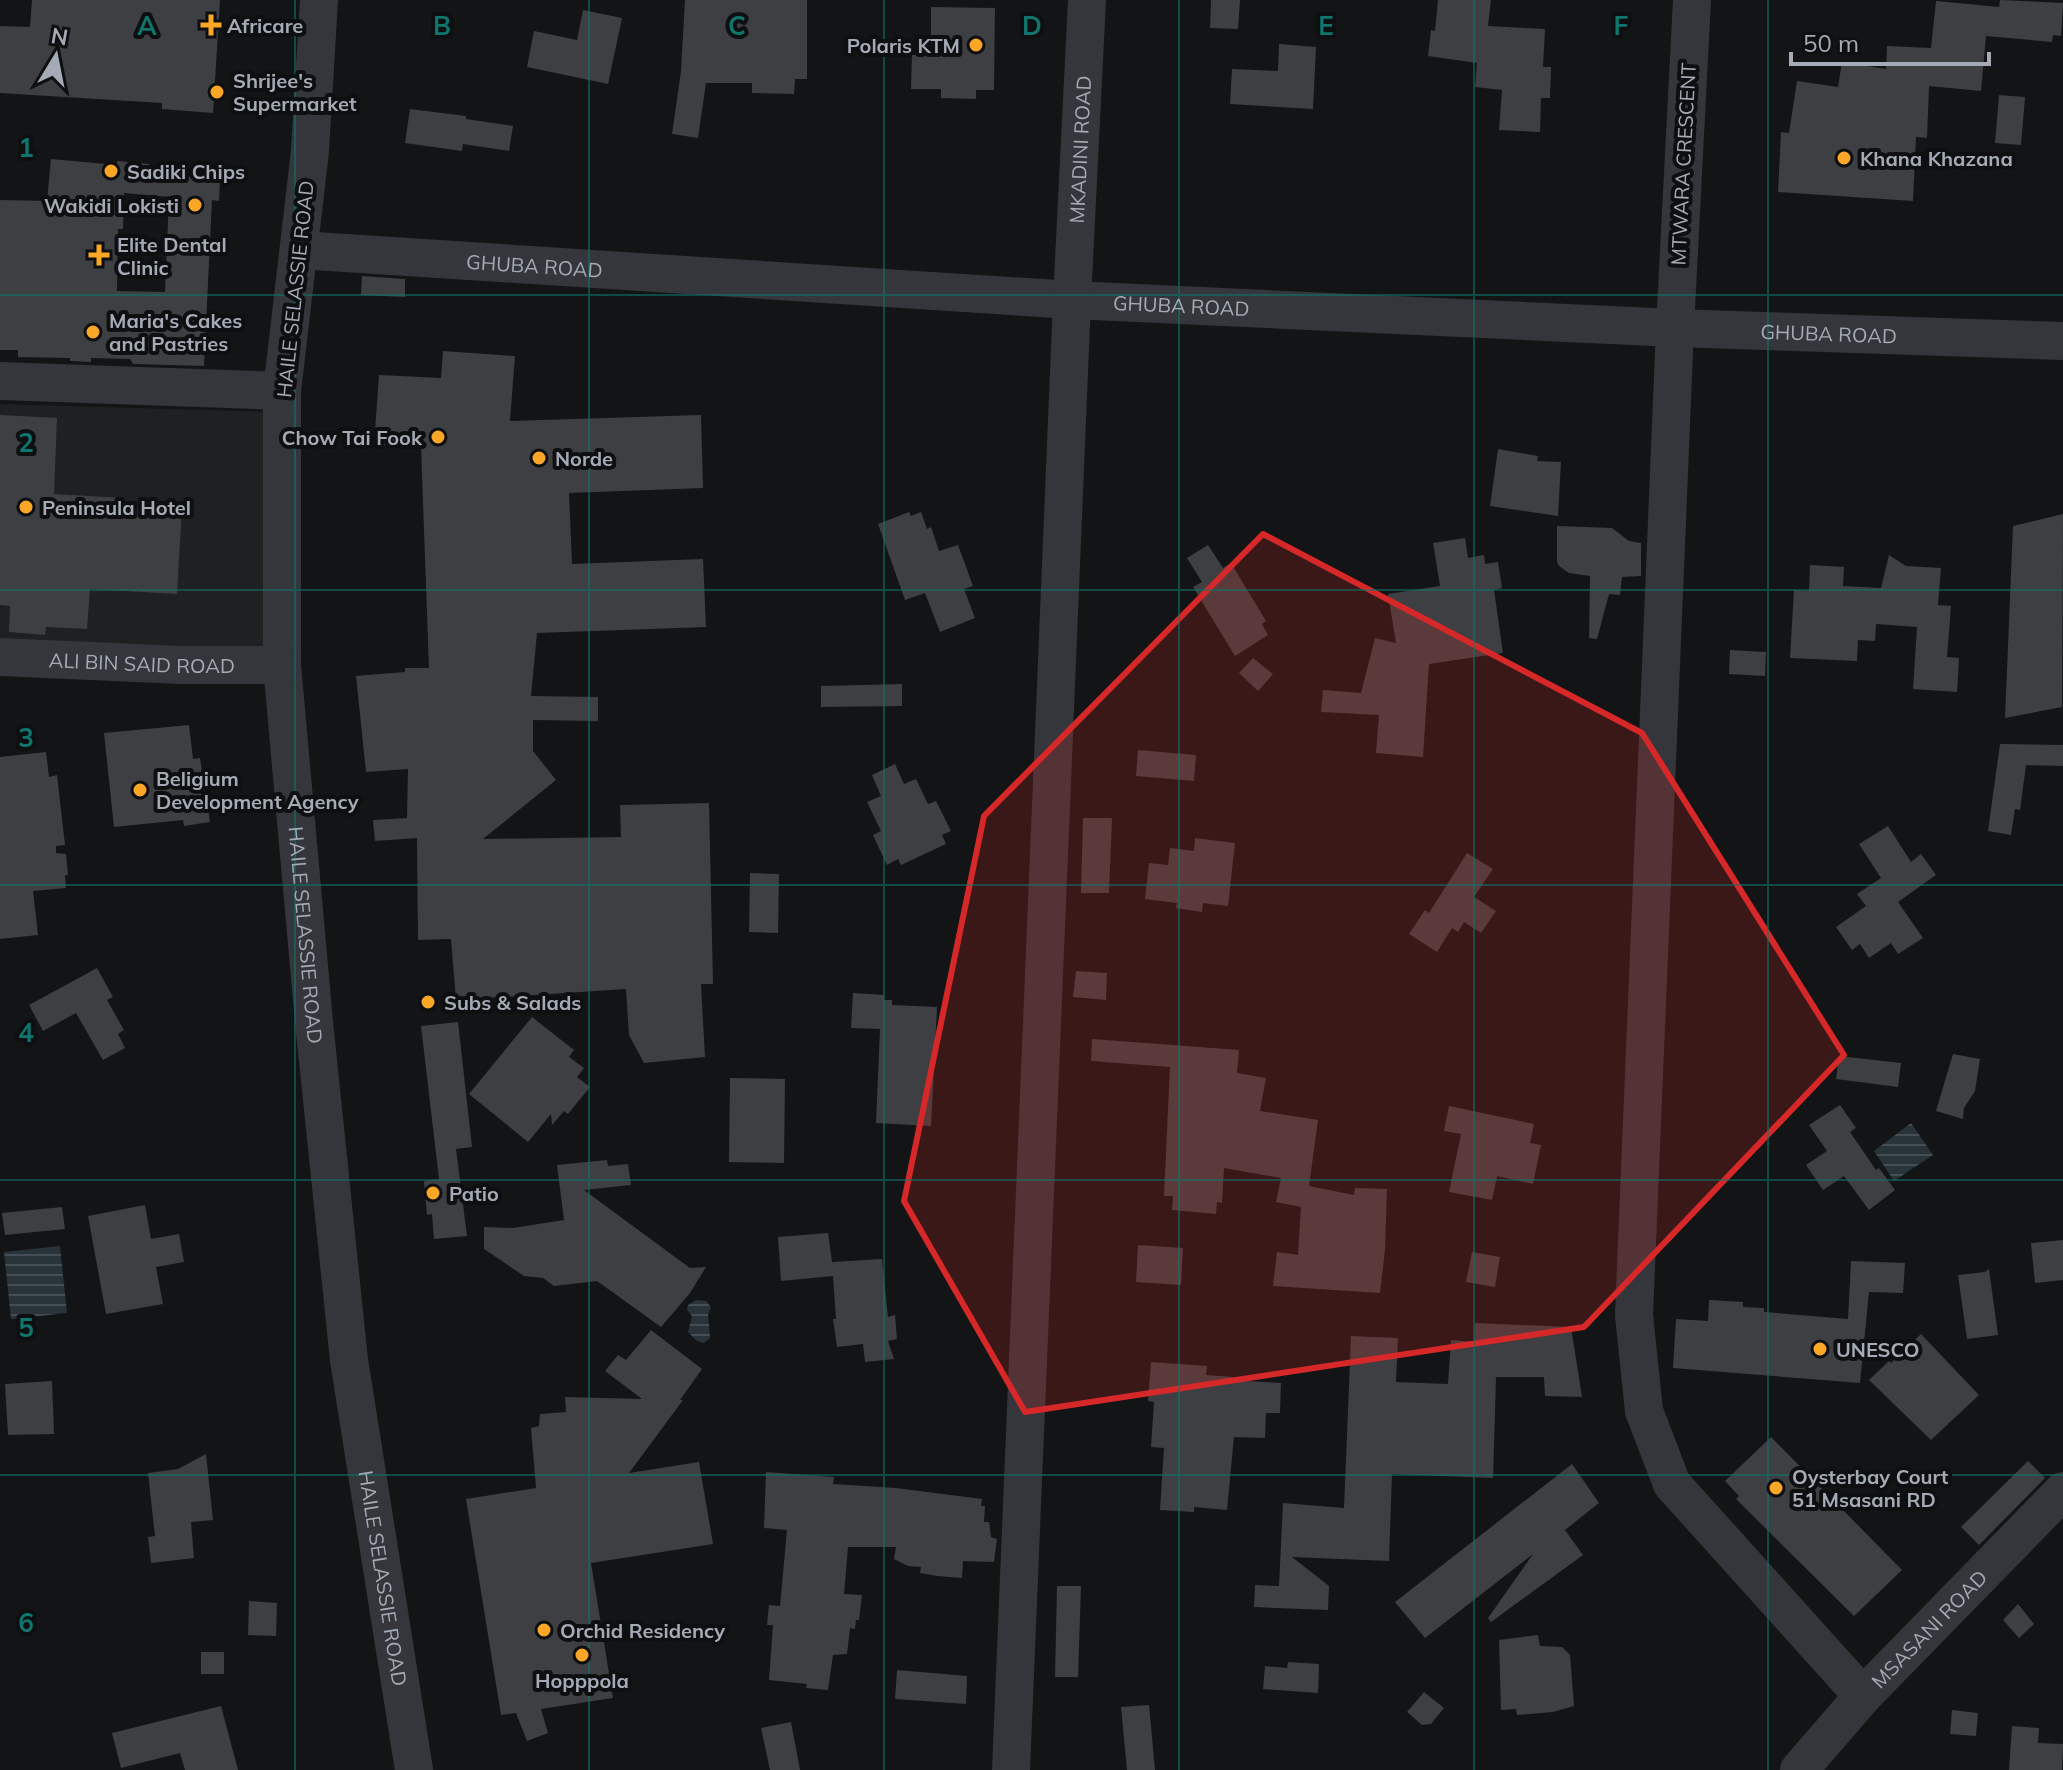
<svg xmlns="http://www.w3.org/2000/svg" width="2063" height="1770" viewBox="0 0 2063 1770" font-family="Mulish,sans-serif">
	<style>
		.built { fill: #1f2022 }
		.water { fill: url(#water-rules) }
		.building { fill: #3d3f42; fill-rule: evenodd }
		.lines { fill: none; stroke-linecap: round; stroke-linejoin: round }
		.minor { stroke: #34363b; stroke-width: 38 }
		.marked { fill: #d62828; fill-opacity: 0.2; stroke: #d62828; stroke-width: 6; stroke-linejoin: round }
		.grid { fill: none; stroke: #0f766e; stroke-width: 2; stroke-opacity: 0.55 }
		.poi-dot { fill: #faa727; stroke: #0e0f10; stroke-width: 3 }
		.labels { text-anchor: middle; dominant-baseline: central; stroke-width: 8; stroke-linejoin: round; paint-order: stroke }
		.poi-label { font-size: 20px; font-weight: bold; fill: #a4abb6; stroke: #0e0f10; text-anchor: start }
		.street-label { font-size: 20px; fill: #a4abb6; stroke: #0e0f10 }
		.grid-label { font-size: 26px; text-anchor: middle; font-weight: bold; fill: #0f766e; stroke: #0e0f10; stroke-width: 8; stroke-linejoin: round; paint-order: stroke }
	</style>
	<defs>
		<pattern id="water-rules" width="6" height="5" patternUnits="userSpaceOnUse" patternTransform="scale(2)"><rect width="6" height="5" fill="#29333a"/><path d="M0 2.5h6" fill="none" stroke="#454e54"/></pattern>
	</defs>
	<rect width="100%" height="100%" fill="#131415"/>
	<!-- built -->
	<path class="built" d="M0 404 275 412 278 653 0 644Z"/>
	<!-- water -->
	<path class="water" d="M1911 1123 1933 1155 1894 1181 1874 1151Z
		M60 1246 67 1313 11 1319 4 1252Z
		M696 1300 706 1301 711 1307 708 1314 710 1338 704 1343 697 1341 688 1332 692 1316 687 1310 688 1305Z"/>
	<!-- building -->
	<path class="building" d="M32 0H220L213 113 162 109V103L0 93V26L30 27Z
		M685 0H807V79H795L794 94 752 93V83H706L698 138 672 134 681 71Z
		M1211 0H1240L1238 29 1210 28Z
		M1438 0H1491L1488 26 1545 29 1543 67H1551L1550 98H1541L1540 132 1499 130 1502 90 1475 87 1477 63 1428 56 1431 30 1435 31Z
		M2000 0 2063 3 2061 36 2053 35 2052 42 1986 36 1981 91 1929 86 1927 138 1916 137 1913 201 1778 192 1781 132 1789 133 1797 81 1838 87 1842 62 1886 69 1887 46 1931 48 1936 1 1999 7Z
		M931 7 995 8 994 90H976V99L941 98V89H911L912 55H931Z
		M583 10 622 18 608 84 527 67 534 31 577 40Z
		M1279 44 1316 47 1313 109 1230 104 1232 69 1278 71Z
		M1999 95 2025 97 2021 145 1995 143Z
		M410 109 466 116V119L513 126 509 151 463 144 462 151 405 143Z
		M51 159 117 165V161L149 164 148 173 220 179 219 201 212 200 204 366 133 364 130 359 91 358V362L70 361V358L18 357V350H0V200L47 201ZM124 193 169 197 165 292 117 291 118 229H123Z
		M362 276 405 279V297L361 295Z
		M443 351 515 356 510 421 701 415 703 488 569 493 572 564 703 559 706 627 537 633 531 696 598 697V721L533 720V751L556 780 483 839 621 837 620 805 709 803 713 984H701L705 1057 644 1063 629 1035 626 989 456 1000 451 939 418 940 417 838 375 841 373 820 407 818 408 769 366 772 356 676 405 672V668H429L421 447 374 445 379 375 441 378Z
		M0 415 57 418 54 494 123 498 122 506 182 508 177 594 90 589 87 629 46 627 45 635 9 632 10 606 0 605Z
		M1498 449 1538 456 1537 461 1561 462 1558 516 1490 506Z
		M909 512 911 516 921 512 927 529 931 527 939 551 958 545 973 586 964 589 975 618 940 632 925 593 905 600 878 524Z
		M2063 514 2062 707 2005 718 2013 526Z
		M1557 526 1612 528 1629 541 1641 543V576L1622 577 1620 595 1609 594 1597 639 1589 638 1590 576 1569 573 1559 566 1557 562Z
		M1465 538 1468 558 1484 555 1485 564 1498 562 1502 588 1494 590 1503 653 1429 664 1423 757 1376 753 1379 715 1321 712 1323 690 1361 693 1375 638 1396 643 1388 594 1440 586 1433 543Z
		M1208 545 1223 568 1231 563 1266 621 1262 624 1268 635 1235 656 1193 587 1202 582 1187 558Z
		M1889 555 1906 566 1941 568 1938 605 1951 606 1947 657 1959 658 1957 692 1913 689 1917 627 1876 624 1875 641 1858 640 1857 661 1790 658 1794 590 1809 591 1810 565 1844 567 1843 586 1881 588Z
		M1730 650 1766 652 1765 676 1729 674Z
		M1253 658 1273 674 1258 691 1239 673Z
		M902 684V706L821 707V686Z
		M189 725 193 759 200 758 210 822 184 826 183 820 114 827 104 733Z
		M2000 744 2063 745V766L2026 765 2020 810 2015 809 2011 835 1988 831Z
		M1138 750 1196 755 1194 781 1136 776Z
		M46 752 49 777 57 775 65 845 56 846V853L66 854 68 875H65L66 888 33 891 38 935 0 939V757Z
		M895 764 904 784 916 779 928 804 936 801 951 831 942 835 946 844 901 865 898 859 887 865 873 835 881 831 867 802 881 796 872 775Z
		M1083 818H1112L1109 893H1081Z
		M1888 826 1911 862 1921 854 1936 875 1898 902 1923 938 1898 954 1891 943 1869 958 1860 944 1852 950 1836 927 1866 906 1857 894 1881 878 1859 844Z
		M1195 838 1235 843 1228 906 1203 903 1202 912 1176 908 1177 903 1145 899 1149 863 1168 865 1170 848 1194 851Z
		M1467 853 1493 869 1474 897 1496 911 1481 933 1464 922 1458 932 1452 928 1437 952 1409 934 1425 910 1429 913Z
		M750 873 779 874 778 933 749 932Z
		M97 968 113 997 107 1000 124 1030 118 1034 125 1048 103 1060 76 1013 43 1031 29 1005Z
		M1076 971 1107 973 1106 1000 1073 997Z
		M853 993 884 995V1000H892V1005L937 1007 931 1126 876 1123 880 1029 851 1028Z
		M532 1017 574 1050 569 1057 584 1068 577 1077 590 1087 568 1114 564 1111 552 1125 551 1114 528 1142 469 1094Z
		M458 1022 472 1147 456 1149 467 1236 434 1239 432 1214 427 1215 424 1181 439 1179 421 1026Z
		M1092 1039 1239 1050 1237 1073 1266 1078 1260 1111 1318 1120 1309 1186 1354 1195 1355 1188 1387 1189 1385 1250 1380 1293 1273 1286 1277 1252 1298 1255 1301 1207 1276 1202 1281 1178 1224 1168 1222 1203 1217 1202 1216 1214 1172 1210 1173 1196H1164L1170 1067 1091 1061Z
		M1953 1054 1980 1059 1975 1091 1964 1108 1963 1119 1936 1111Z
		M1839 1056 1901 1063 1898 1087 1836 1079Z
		M730 1078 785 1079 784 1163 729 1162Z
		M1840 1105 1856 1128 1850 1132 1876 1170 1879 1168 1895 1190 1869 1210 1844 1176 1823 1190 1806 1165 1827 1151 1809 1125Z
		M1449 1106 1534 1124 1530 1143 1541 1145 1533 1184 1497 1176 1492 1200 1449 1192 1461 1134 1444 1131Z
		M607 1160 608 1166 628 1164 631 1185 584 1190 690 1268 706 1267 690 1293 661 1327 597 1281 554 1286 543 1278 524 1276 484 1249V1227L513 1228 564 1220 557 1165Z
		M145 1205 151 1239 179 1234 184 1262 156 1267 163 1304 106 1314 88 1216Z
		M62 1207 65 1229 5 1235 2 1213Z
		M828 1233 832 1262 882 1259 888 1317 895 1315 897 1339 888 1341 894 1359 865 1362 863 1344 837 1347 833 1319H836L833 1276 781 1281 778 1237Z
		M2063 1240V1280L2035 1283 2031 1243Z
		M1138 1245 1183 1248 1181 1285 1136 1282Z
		M1472 1252 1500 1257 1495 1287 1466 1282Z
		M1851 1261 1905 1263 1903 1293 1869 1292 1860 1383 1673 1368 1676 1319 1708 1321 1709 1300 1743 1302V1307L1764 1308V1312L1848 1319Z
		M1989 1269 1998 1335 1967 1339 1958 1275 1985 1272Z
		M1475 1323 1571 1327 1582 1397 1545 1396 1544 1377H1496L1493 1478 1392 1474 1389 1561 1292 1557 1329 1586 1328 1610 1254 1607 1255 1585 1279 1586 1283 1503 1344 1508 1351 1336 1398 1338 1396 1382 1448 1384 1451 1340 1474 1342Z
		M651 1330 702 1369 680 1400H683L629 1473 699 1462 713 1544 591 1563 613 1698 541 1709 548 1733 527 1741 516 1713 501 1715 466 1499 536 1488 531 1428 539 1426 540 1414 566 1412 565 1397 642 1399 605 1371 618 1355 626 1360Z
		M1921 1334 1979 1395 1931 1440 1869 1380 1889 1361 1891 1363Z
		M1151 1362 1207 1366 1206 1375 1233 1377V1380L1281 1383 1280 1413H1266L1265 1438 1234 1437 1227 1510 1194 1507V1512L1160 1510 1164 1448 1151 1447 1154 1402 1148 1401Z
		M52 1381 54 1434 8 1435 5 1384Z
		M1771 1437 1902 1570 1854 1616 1736 1499 1739 1496 1725 1481Z
		M206 1454 213 1520 191 1522 194 1558 151 1563 148 1537 155 1536 148 1473 178 1469Z
		M2028 1461 2045 1478 1979 1545 1961 1527Z
		M1572 1464 1599 1503 1565 1530 1583 1555 1491 1622 1488 1618 1533 1554 1425 1638 1395 1602Z
		M766 1472 834 1477 833 1484 896 1488 982 1499 981 1506H985L984 1522H989L991 1537 997 1539 994 1562 963 1561 962 1578 937 1576 920 1573 921 1567 908 1566 894 1559 896 1547H848L844 1594 862 1595 859 1620H856L855 1629 850 1628 847 1654 833 1655 828 1690 806 1688 807 1684 769 1680 773 1625H767L769 1605 780 1606 787 1530 764 1528Z
		M1057 1586H1081L1078 1677H1055Z
		M249 1601 277 1603 276 1636 248 1635Z
		M2018 1604 2034 1624 2019 1638 2003 1620Z
		M1538 1635 1540 1646 1562 1647 1570 1655 1574 1706 1553 1712 1517 1715 1516 1709 1501 1710 1499 1640Z
		M201 1652H224V1674H201Z
		M1288 1662 1319 1664 1318 1693 1263 1689 1265 1666 1287 1668Z
		M897 1670 967 1676 966 1704 895 1699Z
		M1424 1692 1444 1708 1431 1724 1422 1725 1407 1712Z
		M1149 1705 1155 1770H1127L1121 1707Z
		M221 1706 238 1770H185L180 1753 121 1768 112 1733Z
		M1952 1710 1978 1713 1976 1736 1950 1734Z
		M791 1722 800 1770H770L761 1728Z
		M2012 1726 2039 1728 2038 1743 2063 1744 2062 1770H2009Z"/>
	<g class="lines">
		<!-- minor -->
		<g class="minor">
			<path id="s1" d="M319 0 310 151 282 391V665L314 1022 349 1360 414 1770"/>
			<path d="M1692 0 1675 328 1634 1315 1644 1411 1672 1484 1863 1696"/>
			<path id="s2" d="M299 250 1072 300 1675 328 2063 341"/>
			<path d="M0 381 282 391"/>
			<path id="s3" d="M0 657 181 665H282"/>
			<path id="s4" d="M1011 1770 1072 300 1087 0"/>
			<path id="s5" d="M1799 1770 1863 1696 2063 1491"/>
		</g>
	</g>
	<!-- marked area -->
	<path class="marked" d="M1263 534 1642 733 1844 1055 1584 1327 1025 1412 904 1201 984 816Z"/>
	<!-- grid -->
	<path class="grid" d="M295 0V1770M589 0V1770M884 0V1770M1179 0V1770M1474 0V1770M1768 0V1770M0 295H2063M0 590H2063M0 885H2063M0 1180H2063M0 1475H2063"/>
	<!-- markers -->
	<g class="poi-dot">
		<path d="M207 13h8v8h8v8h-8v8h-8v-8h-8v-8h8z"/>
		<circle cx="976" cy="45" r="8"/>
		<circle cx="217" cy="92" r="8"/>
		<circle cx="1844" cy="158" r="8"/>
		<circle cx="111" cy="171" r="8"/>
		<circle cx="195" cy="205" r="8"/>
		<path d="M95 243h8v8h8v8h-8v8h-8v-8h-8v-8h8z"/>
		<circle cx="93" cy="332" r="8"/>
		<circle cx="438" cy="437" r="8"/>
		<circle cx="539" cy="458" r="8"/>
		<circle cx="26" cy="507" r="8"/>
		<circle cx="140" cy="790" r="8"/>
		<circle cx="428" cy="1002" r="8"/>
		<circle cx="433" cy="1193" r="8"/>
		<circle cx="1820" cy="1349" r="8"/>
		<circle cx="1776" cy="1488" r="8"/>
		<circle cx="544" cy="1630" r="8"/>
		<circle cx="582" cy="1655" r="8"/>
	</g>
	<g class="labels">
		<!-- poi labels -->
		<g class="poi-label">
			<text x="227" y="25">Africare</text>
			<text x="960" y="45" text-anchor="end">Polaris KTM</text>
			<text x="233" y="80">Shrijee's<tspan x="233" dy="23">Supermarket</tspan></text>
			<text x="1860" y="158">Khana Khazana</text>
			<text x="127" y="171">Sadiki Chips</text>
			<text x="179" y="205" text-anchor="end">Wakidi Lokisti</text>
			<text x="117" y="244">Elite Dental<tspan x="117" dy="23">Clinic</tspan></text>
			<text x="109" y="320">Maria's Cakes<tspan x="109" dy="23">and Pastries</tspan></text>
			<text x="422" y="437" text-anchor="end">Chow Tai Fook</text>
			<text x="555" y="458">Norde</text>
			<text x="42" y="507">Peninsula Hotel</text>
			<text x="156" y="778">Beligium<tspan x="156" dy="23">Development Agency</tspan></text>
			<text x="444" y="1002">Subs &amp; Salads</text>
			<text x="449" y="1193">Patio</text>
			<text x="1836" y="1349">UNESCO</text>
			<text x="1792" y="1476">Oysterbay Court<tspan x="1792" dy="23">51 Msasani RD</tspan></text>
			<text x="560" y="1630">Orchid Residency</text>
			<text x="582" y="1680" text-anchor="middle">Hopppola</text>
		</g>
		<!-- street labels -->
		<g class="street-label">
			<text stroke="none"><textPath href="#s4" startOffset="1622">MKADINI ROAD</textPath></text>
			<text transform="translate(1683 164) rotate(-87)">MTWARA CRESCENT</text>
			<text stroke="none"><textPath href="#s2" startOffset="236">GHUBA ROAD</textPath></text>
			<text transform="translate(295 289) rotate(-84)">HAILE SELASSIE ROAD</text>
			<text stroke="none"><textPath href="#s2" startOffset="884">GHUBA ROAD</textPath></text>
			<text stroke="none"><textPath href="#s2" startOffset="1532">GHUBA ROAD</textPath></text>
			<text stroke="none"><textPath href="#s3" startOffset="142">ALI BIN SAID ROAD</textPath></text>
			<text stroke="none"><textPath href="#s1" startOffset="938">HAILE SELASSIE ROAD</textPath></text>
			<text stroke="none"><textPath href="#s1" startOffset="1586">HAILE SELASSIE ROAD</textPath></text>
			<text stroke="none"><textPath href="#s5" startOffset="192">MSASANI ROAD</textPath></text>
		</g>
	</g>
	<g class="grid-label">
		<text x="147" y="35">A</text>
		<text x="442" y="35">B</text>
		<text x="737" y="35">C</text>
		<text x="1032" y="35">D</text>
		<text x="1326" y="35">E</text>
		<text x="1621" y="35">F</text>
		<text x="26" y="157">1</text>
		<text x="26" y="452">2</text>
		<text x="26" y="747">3</text>
		<text x="26" y="1042">4</text>
		<text x="26" y="1337">5</text>
		<text x="26" y="1632">6</text>
	</g>
	<!-- north arrow -->
	<g transform="translate(56 56) rotate(10)" stroke="#0e0f10" stroke-width="6" paint-order="stroke">
	<path d="M0-6L14 30L0 20L-14 30Z" fill="#a4abb6"/>
	<text y="-12" font-size="22" font-weight="bold" text-anchor="middle" fill="#a4abb6">N</text>
	</g>
	<!-- scale -->
	<path d="M1791 52v12h198v-12" fill="none" stroke="#a4abb6" stroke-width="4"/>
	<text x="1803" y="52" font-size="24" fill="#a4abb6" stroke="#0e0f10" stroke-width="6" paint-order="stroke">50 m</text>
</svg>
